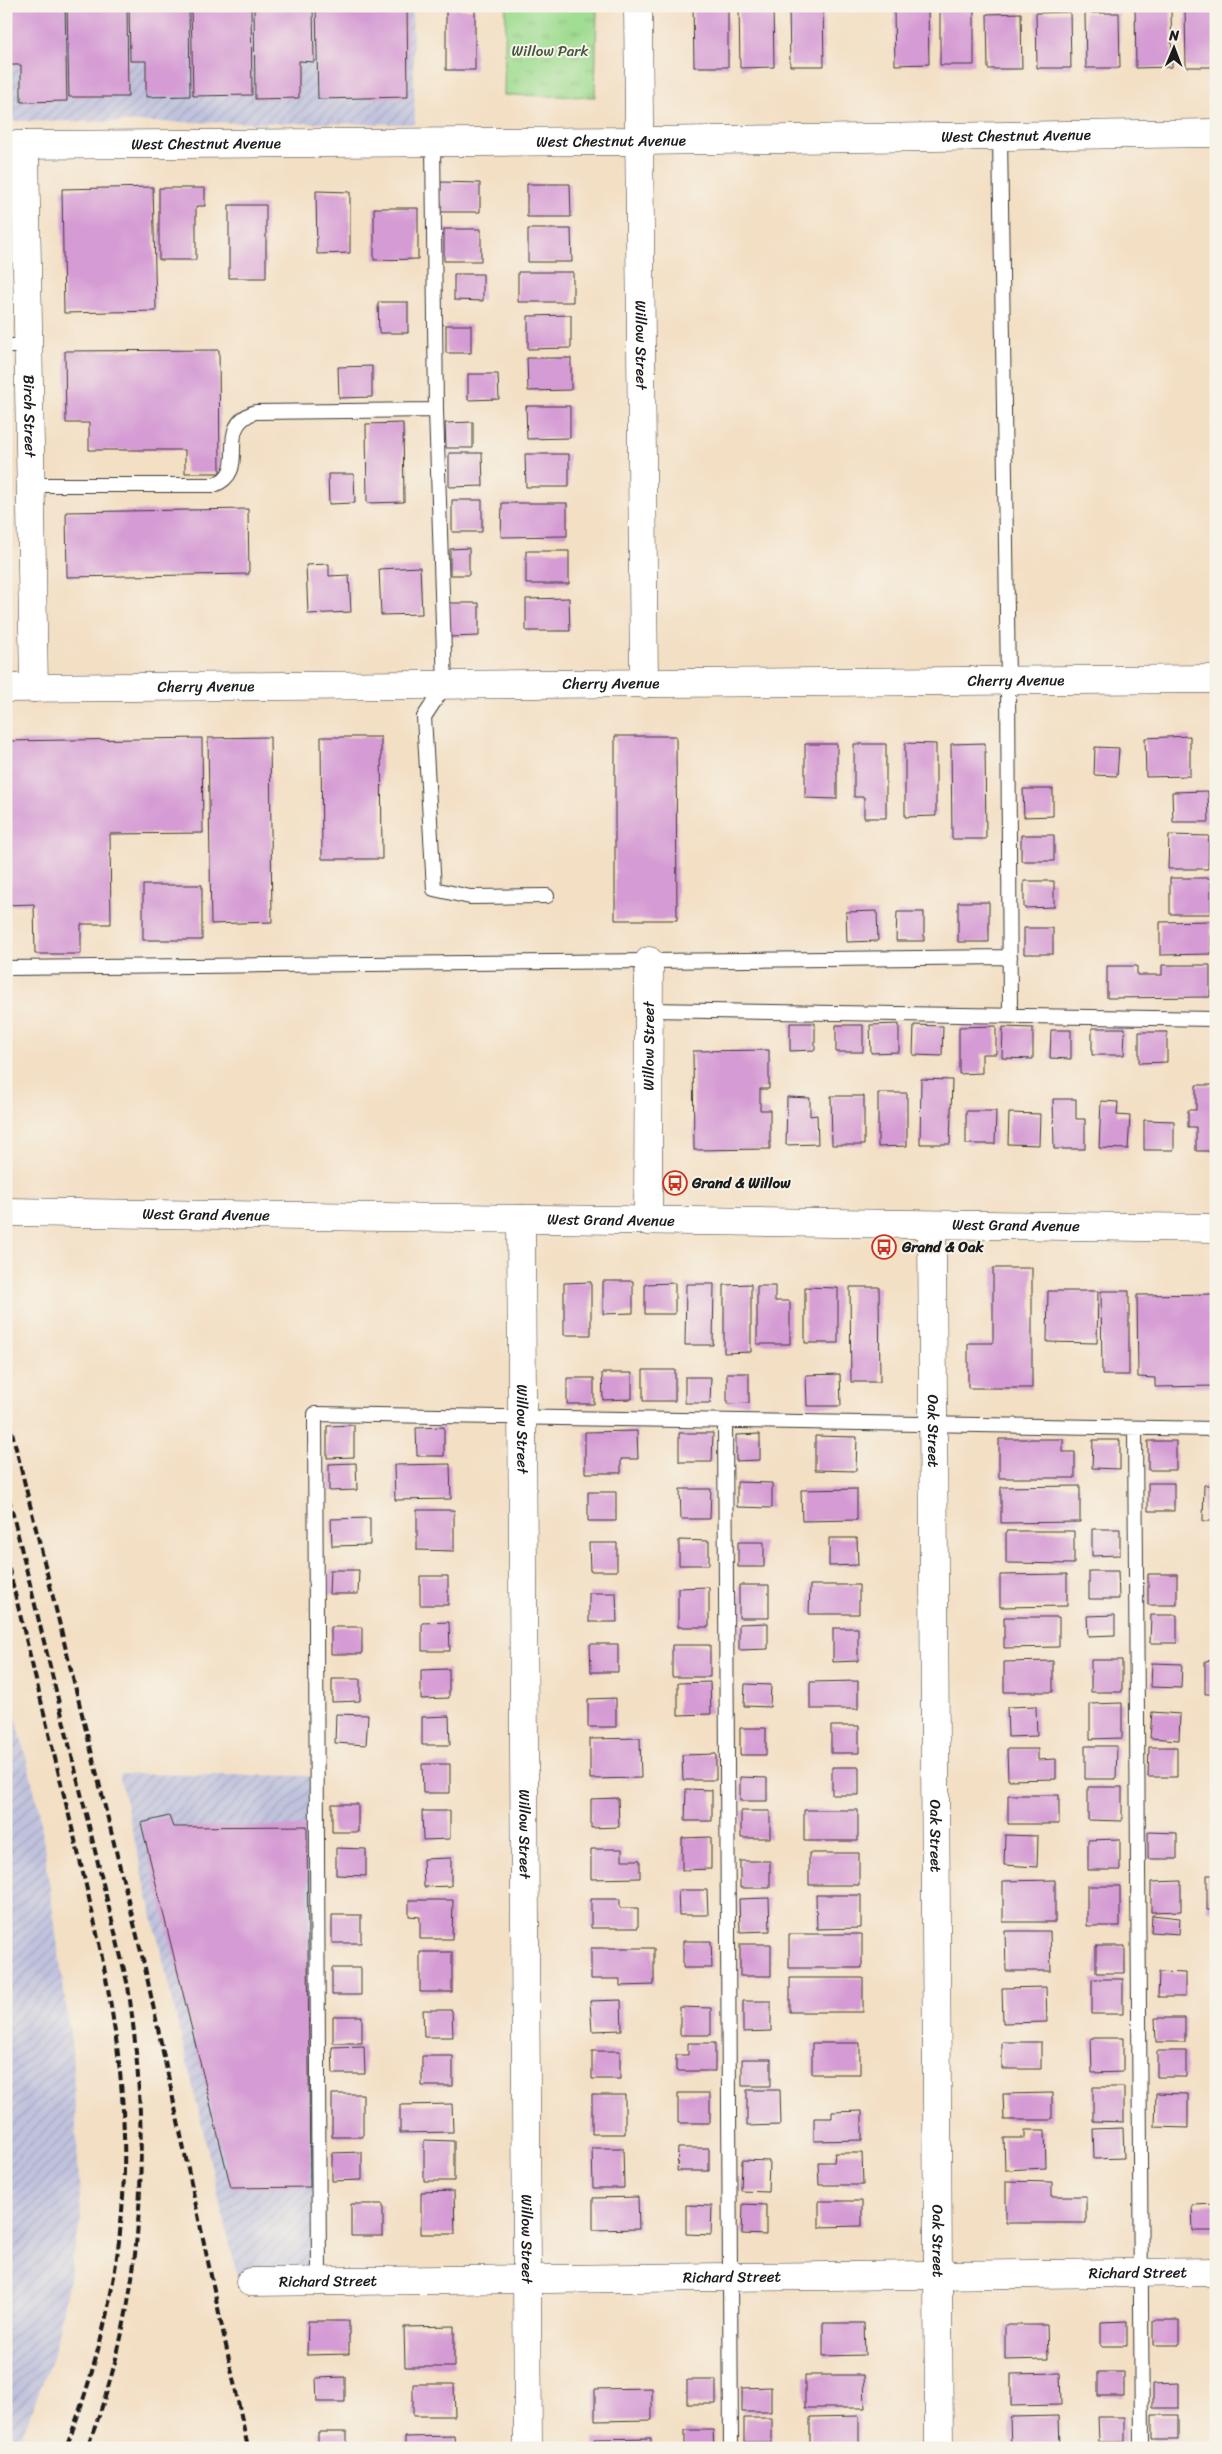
<svg xmlns="http://www.w3.org/2000/svg" width="1222" height="2454" viewBox="0 0 1222 2454" font-family="Sriracha,sans-serif">
	<style>
		.industrial { fill: url(#industrial-furrows) }
		.park { fill: url(#park-tufts); stroke: #5d7c56 }
		.building { fill: #d59bd4 }
		.lines { fill: none; stroke-linecap: round; stroke-linejoin: round }
		.service-casing { stroke: #3c3935; stroke-width: 16 }
		.minor-casing { stroke: #3c3935; stroke-width: 29 }
		.secondary-casing { stroke: #3c3935; stroke-width: 29 }
		.service { stroke: #fff; stroke-width: 14 }
		.minor { stroke: #fff; stroke-width: 28 }
		.secondary { stroke: #fff; stroke-width: 28 }
		.rail { stroke: #1c1c1c; stroke-width: 4; stroke-dasharray: 8 4; stroke-linecap: butt }
		.labels { text-anchor: middle; dominant-baseline: central; stroke-width: 4; stroke-linejoin: round; paint-order: stroke }
		.park-label { font-size: 15px; fill: #43563f; stroke: #f7f3e8 }
		.street-label { font-size: 15px; fill: #1c1c1c; stroke: #f7f3e8 }
		.poi-label { font-size: 15px; font-weight: bold; fill: #1c1c1c; stroke: #f7f3e8; text-anchor: start }
	</style>
	<defs>
		<pattern id="industrial-furrows" width="10" height="10" patternUnits="userSpaceOnUse" patternTransform="scale(1.25)"><rect width="10" height="10" fill="#c0c2dd"/><path d="M-1 1l2-2M0 10L10 0M9 11l2-2" fill="none" stroke="#a4a6bd"/></pattern>
		<pattern id="park-tufts" width="24" height="20" patternUnits="userSpaceOnUse" patternTransform="scale(1.25)"><rect width="24" height="20" fill="#9edc90"/><path d="M3 7l-1-3M5 7V3M7 7l1-3M15 17l-1-3M17 17v-4M19 17l1-3" fill="none" stroke="#88bc7c"/></pattern>
	</defs>
	<rect width="100%" height="100%" fill="#f7f3e8"/>
	<filter id="ink" filterUnits="userSpaceOnUse"><feTurbulence type="fractalNoise" baseFrequency=".02" numOctaves="2"/><feDisplacementMap in="SourceGraphic" scale="10" xChannelSelector="R" yChannelSelector="G"/><feConvolveMatrix kernelMatrix="1 2 1 2 8 2 1 2 1" color-interpolation-filters="sRGB"/></filter>
	<filter id="wash" filterUnits="userSpaceOnUse"><feTurbulence type="fractalNoise" baseFrequency=".0096" numOctaves="4" result="noise"/><feDisplacementMap in="SourceGraphic" scale="20" xChannelSelector="R" yChannelSelector="G"/><feGaussianBlur stdDeviation="1.12" result="paint"/><feColorMatrix in="noise" values="0 0 0 0 0 0 0 0 0 0 0 0 0 0 0 0 0 1.4 0 .05"/><feComposite in="paint" operator="in"/></filter>
	<g filter="url(#wash)">
		<rect width="100%" height="100%" fill="#f3dfc4"/>
		<!-- industrial -->
		<path class="industrial" d="M6 6H412L415 124 6 121Z
			M6 1678 39 1809 72 2049 81 2218 55 2350 17 2448H6Z
			M119 1774 312 1776 319 2282 239 2283Z"/>
		<!-- park -->
		<path class="park" d="M506 6H597L595 97 504 95Z"/>
		<g id="blocks">
			<!-- building -->
			<path class="building" d="M6 6H65L67 101 21 102V65H6Z
				M67 6H127L128 97H69Z
				M129 6H189L190 96 146 97V61H130Z
				M191 6H251L252 95 193 96Z
				M254 6H313L314 62 299 61V98L255 99Z
				M316 6H407L408 97 318 99Z
				M693 6H728V67H694Z
				M739 6H773L774 67 740 68Z
				M789 6H823L824 66H790Z
				M1171 7 1172 67 1136 68 1135 8Z
				M1216 7V67H1186L1185 8Z
				M446 9H475V70H446Z
				M928 9 929 64 895 65 894 10Z
				M974 9V65H940V10Z
				M1070 12 1071 68H1037L1036 13Z
				M1021 13 1022 69H988L987 14Z
				M1085 13H1119L1120 68H1086Z
				M441 182 480 183V212H440Z
				M527 184H570L571 217H527Z
				M153 187 156 311 64 313 62 189Z
				M159 188H205V206H196V260H159Z
				M316 191 350 192V253L317 254Z
				M229 205H266V278H229Z
				M374 208H418V259L374 260Z
				M444 229H481V261H444Z
				M528 229H571L572 262H528Z
				M518 272H573V302H518Z
				M454 274H483V301L454 300Z
				M378 302H408V333H379Z
				M571 315V348L528 349V316Z
				M446 325H471V353H446Z
				M219 350 220 473H185V450H89V423H66L65 351Z
				M527 358H571V390L528 391Z
				M372 366V397L339 398 338 367Z
				M468 374H498L499 399 468 400Z
				M526 406H570V438L527 439Z
				M473 422V448H446L445 423Z
				M403 423 404 502 367 503 366 424Z
				M449 453H482L483 486 449 487Z
				M525 454H569V487H526Z
				M328 474H354L355 503 329 504Z
				M452 500H482V532H452Z
				M502 503H567V536L501 537Z
				M248 509 249 574 67 577 66 512Z
				M469 548V575H450V549Z
				M526 551H569V584H526Z
				M329 564V576L349 575 351 612 308 614 306 565Z
				M420 567 422 614 381 615 379 569Z
				M569 598 570 631H526V599Z
				M449 603H479V636L449 637Z
				M615 736H676L677 920H615Z
				M1190 736V776L1146 777 1145 738Z
				M270 737 272 922 211 924 208 738Z
				M321 737H381L382 859H322Z
				M202 738 203 833 110 834 111 924H81V954H35L34 904 6 905V741Z
				M905 743 936 744V816L905 817Z
				M985 743 986 839H952L951 744Z
				M805 744H837V799L805 798Z
				M854 744H886V818H864V797H854Z
				M1095 747 1119 748 1117 776 1094 775Z
				M1023 789H1053V816L1024 817Z
				M1208 791 1209 822H1173L1172 792Z
				M1021 835H1054V861H1021Z
				M1169 835 1209 836 1208 869H1168Z
				M1170 878H1211V914H1170Z
				M1024 881H1054V907L1024 908Z
				M143 885H202V940H143Z
				M958 902H989V942H958Z
				M877 911 878 941 847 942 846 912Z
				M897 912H924V941H896Z
				M1211 921V954L1160 955V922Z
				M1024 928H1053V954H1024Z
				M1162 965H1210V997L1107 998V966H1137V975H1162Z
				M790 1023H815V1050L790 1051Z
				M899 1024V1052L871 1053 870 1025Z
				M836 1025H863V1052H836Z
				M914 1025 943 1026 942 1056 913 1055Z
				M996 1026V1054H982V1073L959 1074V1027Z
				M1003 1027 1033 1028V1059L1002 1058Z
				M1092 1028H1125L1124 1055H1092Z
				M1051 1030H1071V1059L1050 1058Z
				M1139 1032H1167V1062L1139 1063Z
				M769 1050V1089H760V1110H770V1149L694 1150 693 1051Z
				M921 1079 952 1080 950 1144H920Z
				M1196 1085H1216V1151H1196V1127H1188V1110H1196Z
				M878 1093H907V1146L878 1147Z
				M831 1096H864V1145H832Z
				M787 1097 810 1098V1116L817 1115 818 1144 786 1145Z
				M1053 1099H1076V1119H1085V1149H1054Z
				M1101 1101 1118 1102 1117 1115 1130 1116 1128 1149 1099 1148Z
				M966 1111H996L995 1144H966Z
				M1009 1113 1040 1114 1039 1145 1008 1144Z
				M1144 1120 1174 1121V1150H1144Z
				M993 1268H1032V1388H968V1343H993Z
				M603 1281H633V1313L603 1314Z
				M591 1282V1335H564V1283Z
				M675 1283V1314H645V1284Z
				M686 1284H714L713 1345H685Z
				M751 1284V1352L724 1353V1285Z
				M757 1286H775V1301H790V1344H757Z
				M805 1287 838 1288V1343H805Z
				M850 1287H879L880 1382H851Z
				M1048 1291H1098L1097 1343 1047 1342Z
				M1101 1291H1129V1375H1102Z
				M1216 1294V1386L1155 1387V1378L1138 1377 1137 1295Z
				M643 1370H675V1401H643Z
				M602 1373H632V1399L603 1400Z
				M727 1373H749V1403L727 1404Z
				M840 1374 841 1406H807L806 1375Z
				M685 1377H711L710 1403H685Z
				M567 1378H594V1404H567Z
				M354 1425V1457L327 1458V1426Z
				M444 1427V1456H417L416 1428Z
				M637 1431 638 1459H621V1473H585V1432Z
				M679 1433H713L712 1462H679Z
				M760 1434V1460L736 1461V1435Z
				M815 1436 857 1437 856 1471 815 1470Z
				M999 1439H1063V1452H1075V1478H999Z
				M1093 1440H1120V1469L1092 1468Z
				M1214 1440H1216V1479H1214Z
				M1148 1441H1176V1470H1148Z
				M356 1463 357 1490 329 1491V1464Z
				M450 1464 451 1499 395 1500 394 1465Z
				M737 1482 772 1483V1508L737 1507Z
				M1148 1483H1174V1511H1148Z
				M1204 1485H1216V1521H1203Z
				M1080 1486V1522L1001 1523V1487Z
				M680 1489H711L710 1519H681Z
				M857 1489V1520L802 1521 801 1490Z
				M588 1492H616V1521H588Z
				M417 1510H454V1551L417 1550Z
				M370 1518V1545L332 1546 331 1519Z
				M1092 1529H1120V1555L1092 1556Z
				M1006 1531H1074V1564L1006 1563Z
				M829 1538H857L858 1565 829 1566Z
				M679 1540 709 1541V1565H679Z
				M738 1542H764V1567H738Z
				M589 1543H617V1571H590Z
				M330 1570H359L358 1594H329Z
				M1089 1571H1118L1119 1599H1089Z
				M1067 1574V1606L1000 1607V1575Z
				M1148 1574H1177V1605H1148Z
				M420 1576H448V1605H420Z
				M739 1585H769V1618H739Z
				M810 1585H859V1614H809Z
				M709 1587V1627H678V1588Z
				M589 1593H616L617 1622H589Z
				M1115 1615V1635L1088 1636 1087 1616Z
				M1151 1615H1177V1643H1150Z
				M1004 1617H1059V1647L1004 1648Z
				M449 1622 450 1651H422V1623Z
				M768 1623V1649L739 1650V1624Z
				M331 1627H362V1654H331Z
				M833 1628H858V1661L833 1662Z
				M590 1644H618V1672H591Z
				M672 1645H710V1677H672Z
				M1091 1660H1122V1692H1091Z
				M1216 1660V1694H1205V1661Z
				M1053 1661V1692H1004V1662Z
				M1152 1663 1182 1664 1181 1688 1151 1687Z
				M449 1669V1698L421 1699V1670Z
				M332 1679H360V1701L332 1702Z
				M858 1681V1709H810V1682Z
				M710 1682 711 1714 678 1715V1683Z
				M745 1684 771 1685 770 1707 744 1706Z
				M616 1698V1727H588V1699Z
				M1122 1703V1738L1090 1739V1704Z
				M1036 1706 1037 1736 1008 1737 1007 1707Z
				M1152 1712 1180 1714 1179 1740 1150 1738Z
				M336 1714 368 1715 366 1745 335 1743Z
				M449 1716 450 1745H422V1717Z
				M831 1726H859V1753H831Z
				M740 1728H766V1755H740Z
				M640 1738 641 1778 590 1779V1739Z
				M1085 1746H1117L1116 1779H1085Z
				M1149 1747H1177V1777H1148Z
				M1007 1749H1038V1760L1056 1759V1779L1008 1780Z
				M716 1754V1780H683L682 1755Z
				M422 1764H450V1793H423Z
				M832 1767H859V1795H832Z
				M740 1777 767 1778V1801H740Z
				M1088 1787H1122V1821L1088 1820Z
				M686 1789 712 1790V1821H685Z
				M1008 1795H1059V1824H1008Z
				M618 1798 619 1827 591 1828V1799Z
				M332 1804H358V1832H332Z
				M804 1810H858V1841H804Z
				M422 1811H450V1839L423 1840Z
				M741 1811H770V1838H741Z
				M169 1816 173 1827 307 1826 310 2187 231 2188 141 1823Z
				M1148 1832 1177 1833V1859H1148Z
				M1005 1835 1038 1836 1037 1867 1004 1865Z
				M711 1837V1869L682 1870V1838Z
				M1120 1839V1870H1088V1840Z
				M336 1848 366 1849V1876L336 1875Z
				M591 1849H622V1860H640V1878L591 1879Z
				M809 1853H859V1885H809Z
				M451 1858V1886L424 1887 423 1859Z
				M740 1861H770V1888H740Z
				M1207 1875H1216V1910H1207Z
				M1055 1880V1922H1003V1881Z
				M1181 1881V1911L1151 1912V1882Z
				M1087 1886H1120V1926H1087Z
				M678 1890H707L708 1915H679Z
				M816 1895H861V1928L817 1929Z
				M769 1898 770 1931 740 1932 739 1899Z
				M591 1899H620V1908H638V1928H591Z
				M409 1900H453L452 1939H420V1917L409 1916Z
				M332 1915H361V1943H332Z
				M1152 1915 1180 1918 1179 1934 1151 1932Z
				M1005 1931H1050L1051 1971H1006Z
				M789 1934H862V1968H789Z
				M683 1941H711L712 1968H683Z
				M740 1944H771V1976H740Z
				M1096 1946H1125V1973H1096Z
				M591 1948H654V1985L620 1986V1979H591Z
				M420 1952H452V1992H420Z
				M332 1968H361V1995H332Z
				M1159 1972 1185 1973V1997H1158Z
				M790 1978H863V2012H790Z
				M1092 1979H1123V2014H1092Z
				M1046 1987 1047 2022 1003 2023 1002 1988Z
				M621 2000 622 2030 592 2031 590 2001Z
				M743 2001H771V2031L743 2032Z
				M680 2007 711 2008V2035H680Z
				M423 2010H452L453 2037H424Z
				M1212 2010H1216V2039H1212Z
				M333 2016H362V2043H333Z
				M1155 2018H1185V2042H1156Z
				M1091 2038H1123V2072L1092 2073Z
				M1002 2042H1041V2069H1002Z
				M688 2043H715V2071H676V2055H688Z
				M812 2043H860V2074H812Z
				M364 2046 365 2074H333L332 2047Z
				M592 2051H620V2079H592Z
				M1157 2051H1186V2077H1157Z
				M422 2056H453V2086H422Z
				M742 2059H771V2086H742Z
				M1093 2087H1124V2122L1093 2121Z
				M747 2090H780L781 2125 747 2126Z
				M678 2093H710V2123H678Z
				M1052 2093V2120H1004L1003 2094Z
				M1156 2093 1188 2094V2128L1155 2127Z
				M332 2094H363V2137H332Z
				M592 2095H625V2134H592Z
				M452 2104 453 2132 400 2133V2105Z
				M862 2111V2140L814 2141V2118H832V2112Z
				M1123 2128 1124 2158 1094 2159 1093 2129Z
				M1025 2130H1045L1046 2168 1005 2170 1004 2138H1025Z
				M424 2140 454 2141V2181H424Z
				M592 2148H623L624 2188H593Z
				M678 2148H709V2171H677Z
				M362 2152V2180L332 2181V2153Z
				M835 2153H862L863 2185H819L818 2162H834Z
				M742 2160 769 2161 768 2192 741 2191Z
				M1006 2181 1052 2182V2196H1086V2223H1006Z
				M454 2191 455 2234H421V2192Z
				M638 2197 639 2229 593 2230V2198Z
				M819 2201H862V2226L819 2227Z
				M351 2204H383V2236H351Z
				M743 2204 766 2205V2235L742 2234Z
				M1216 2204V2231H1193L1192 2205Z
				M686 2205 712 2206 711 2235 686 2234Z
				M1153 2320H1179V2345H1153Z
				M308 2321H349V2354L307 2355Z
				M1127 2321V2346H1101V2322Z
				M823 2323H864L865 2355 823 2356Z
				M1005 2325H1047L1048 2359 1005 2360Z
				M454 2326V2367H405L404 2327Z
				M1098 2372H1124V2396H1098Z
				M1060 2373 1061 2405 1011 2406V2374Z
				M805 2375H864L865 2408H805Z
				M345 2377V2402H317L316 2378Z
				M687 2380H716V2404H687Z
				M1179 2383V2408H1153V2384Z
				M413 2384H454L455 2416H413Z
				M771 2387V2412H742V2388Z
				M652 2388V2420L595 2421V2389Z
				M1152 2415H1178V2440H1152Z
				M859 2416V2448H810V2417Z
				M1059 2416 1060 2448H1011L1010 2417Z
				M1098 2417H1125V2442H1099Z
				M744 2418H772V2442H744Z
				M685 2430H713L714 2448H685Z
				M318 2432H347V2448H318Z
				M454 2436 455 2448H405V2437Z
				M651 2438V2448H594V2439Z"/>
		</g>
	</g>
	<g filter="url(#ink)">
		<use href="#blocks" fill-opacity="0" stroke="#3c3935" stroke-width="1"/>
		<g class="lines">
			<!-- service casing -->
			<g class="service-casing">
				<path id="service" d="M1000 136 1008 681 1010 1015
					M433 143 436 410 445 685 424 717 434 889 470 897 547 896
					M6 346H29
					M31 485H214C253 470 212 428 255 412L436 410
					M6 968 1010 957
					M649 1010 1216 1019
					M725 1421 731 2448
					M1135 1428 1142 2448
					M319 2282 315 1414 1216 1429"/>
			</g>
			<!-- minor casing -->
			<g class="minor-casing">
				<g id="minor">
					<path id="s1" d="M638 6 644 684"/>
					<path id="s2" d="M6 145 640 141 1216 133"/>
					<path id="s3" d="M25 145 34 688"/>
					<path id="s4" d="M6 688 1216 679"/>
					<path id="s5" d="M521 1219 528 2448"/>
					<path id="s6" d="M648 1221 649 961"/>
					<path id="s7" d="M932 1225 939 2448"/>
					<path id="s8" d="M250 2282 1216 2272"/>
				</g>
			</g>
			<!-- secondary casing -->
			<g class="secondary-casing">
				<g id="secondary">
					<path id="s9" d="M6 1212 1216 1228"/>
				</g>
			</g>
			<!-- service -->
			<use href="#service" class="service"/>
			<!-- minor -->
			<use href="#minor" class="minor"/>
			<!-- secondary -->
			<use href="#secondary" class="secondary"/>
			<!-- rail -->
			<path class="rail" d="M6 1408 145 1968 248 2448
				M6 1486 128 1986C151 2143 146 2299 87 2448
				M6 1557C28 1647 50 1738 72 1828 100 1941 127 2054 124 2171 122 2267 100 2359 66 2448"/>
		</g>
	</g>
	<!-- icons -->
	<defs>
		<g id="bus-ring" transform="scale(1.25)"><circle r="9.5" fill="#f7f3e8" stroke="#c8321e" stroke-width="1.5"/><path d="M-5-6H5V4H4V6H2V4H-2V6H-4V4H-5ZM-3.5-4V0h7V-4ZM-3.5 1.2v1.5H-2V1.2ZM2 1.2v1.5H3.5V1.2Z" fill="#c8321e"/></g>
	</defs>
	<g fill-rule="evenodd">
		<use href="#bus-ring" x="675" y="1183"/>
		<use href="#bus-ring" x="884" y="1247"/>
	</g>
	<g class="labels">
		<!-- park labels -->
		<g class="park-label">
			<text x="550" y="51">Willow Park</text>
		</g>
		<!-- street labels -->
		<g class="street-label">
			<text stroke="none"><textPath href="#s2" startOffset="1010">West Chestnut Avenue</textPath></text>
			<text stroke="none"><textPath href="#s2" startOffset="605">West Chestnut Avenue</textPath></text>
			<text stroke="none"><textPath href="#s2" startOffset="200">West Chestnut Avenue</textPath></text>
			<text stroke="none"><textPath href="#s1" startOffset="339">Willow Street</textPath></text>
			<text stroke="none"><textPath href="#s3" startOffset="271">Birch Street</textPath></text>
			<text stroke="none"><textPath href="#s4" startOffset="1010">Cherry Avenue</textPath></text>
			<text stroke="none"><textPath href="#s4" startOffset="605">Cherry Avenue</textPath></text>
			<text stroke="none"><textPath href="#s4" startOffset="200">Cherry Avenue</textPath></text>
			<text stroke="none"><textPath href="#s6" startOffset="175">Willow Street</textPath></text>
			<text stroke="none"><textPath href="#s9" startOffset="200">West Grand Avenue</textPath></text>
			<text stroke="none"><textPath href="#s9" startOffset="605">West Grand Avenue</textPath></text>
			<text stroke="none"><textPath href="#s9" startOffset="1010">West Grand Avenue</textPath></text>
			<text stroke="none"><textPath href="#s5" startOffset="210">Willow Street</textPath></text>
			<text stroke="none"><textPath href="#s7" startOffset="206">Oak Street</textPath></text>
			<text stroke="none"><textPath href="#s5" startOffset="615">Willow Street</textPath></text>
			<text stroke="none"><textPath href="#s7" startOffset="611">Oak Street</textPath></text>
			<text stroke="none"><textPath href="#s5" startOffset="1020">Willow Street</textPath></text>
			<text stroke="none"><textPath href="#s7" startOffset="1016">Oak Street</textPath></text>
			<text stroke="none"><textPath href="#s8" startOffset="888">Richard Street</textPath></text>
			<text stroke="none"><textPath href="#s8" startOffset="482">Richard Street</textPath></text>
			<text stroke="none"><textPath href="#s8" startOffset="78">Richard Street</textPath></text>
		</g>
		<!-- poi labels -->
		<g class="poi-label">
			<text x="692" y="1183">Grand &amp; Willow</text>
			<text x="902" y="1247">Grand &amp; Oak</text>
		</g>
	</g>
	<!-- margin -->
	<rect width="1222" height="2454" fill="none" stroke="#f7f3e8" stroke-width="25"/>
	<!-- north arrow -->
	<g transform="translate(1174 48) rotate(1)" stroke="#f7f3e8" stroke-width="4" paint-order="stroke">
	<path d="M0-4L9 19L0 12L-9 19Z" fill="#1c1c1c"/>
	<text y="-8" font-size="14" font-weight="bold" text-anchor="middle" fill="#1c1c1c">N</text>
	</g>
</svg>
